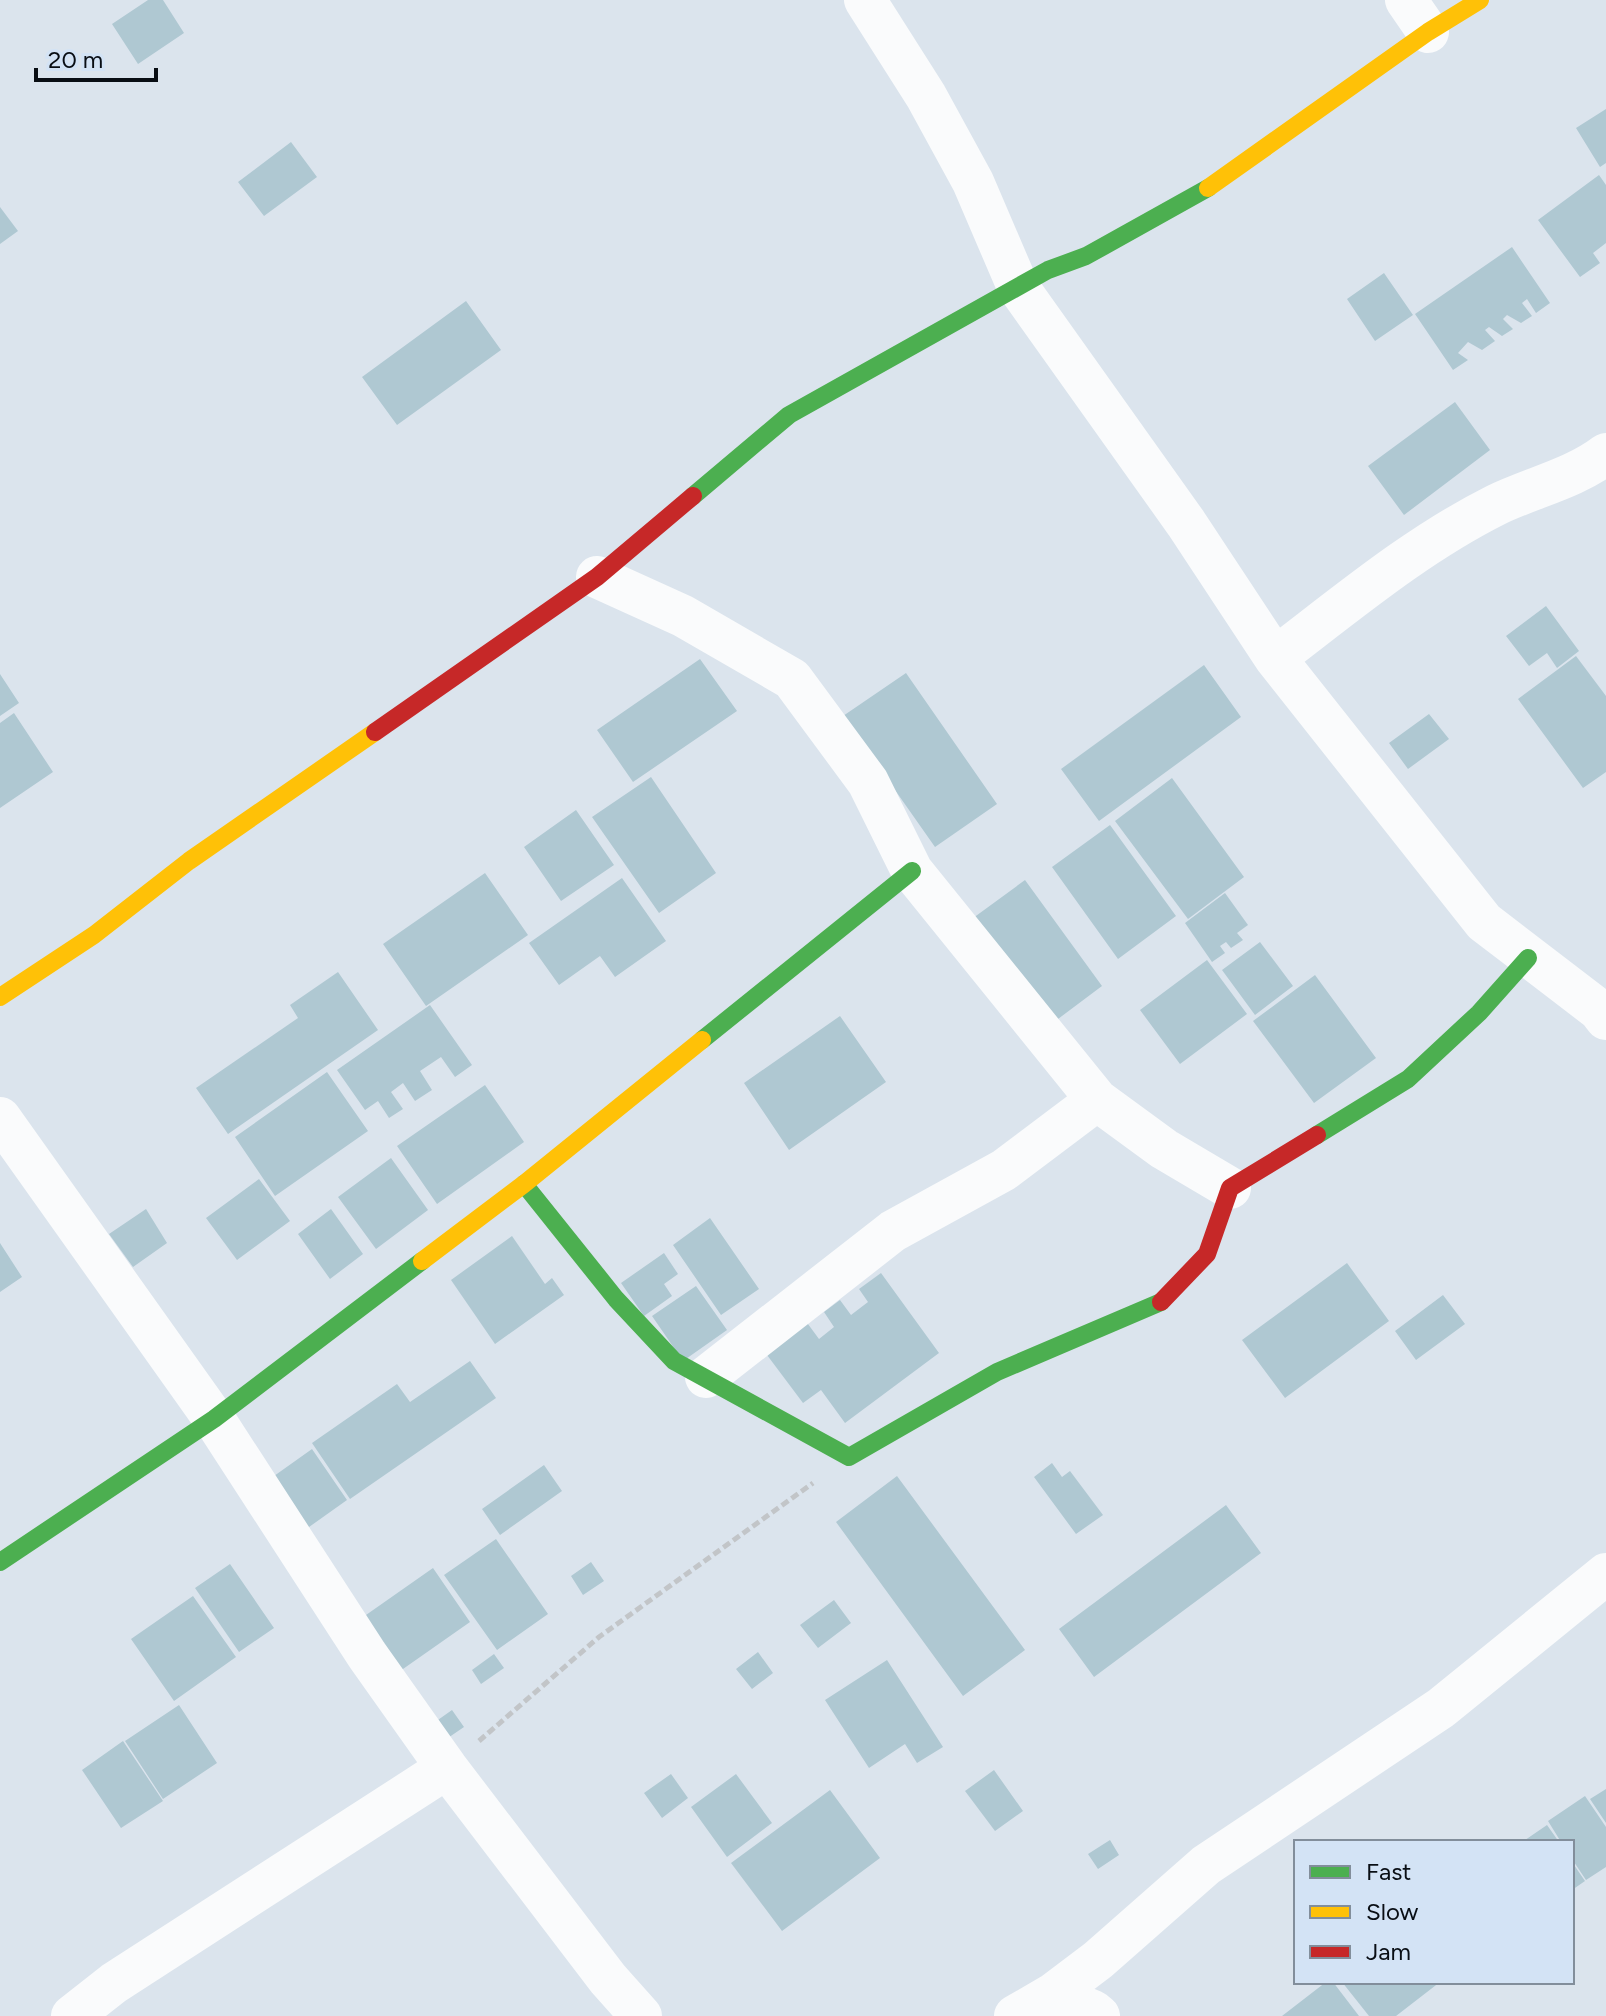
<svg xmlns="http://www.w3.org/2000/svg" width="1606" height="2016" viewBox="0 0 1606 2016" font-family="Figtree,sans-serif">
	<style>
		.building { fill: #afc8d2 }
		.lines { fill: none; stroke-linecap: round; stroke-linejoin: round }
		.path { stroke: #c2c5c8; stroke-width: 5; stroke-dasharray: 8 4; stroke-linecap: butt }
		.street { stroke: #fafbfc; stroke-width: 42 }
		.fast { stroke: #4caf50; stroke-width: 18 }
		.slow { stroke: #ffc107; stroke-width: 18 }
		.jam { stroke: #c62828; stroke-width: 18 }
	</style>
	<rect width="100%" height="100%" fill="#dbe4ed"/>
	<!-- building -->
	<path class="building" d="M148 0H163L184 33 138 64 112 24Z
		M1606 109V163L1600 167 1576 128Z
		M291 142 317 177 264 216 238 182Z
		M1599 175 1606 185V243L1593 253 1600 263 1580 277 1538 220Z
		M0 207 18 231 0 244Z
		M1512 247 1550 303 1536 313 1527 299 1522 303 1532 316 1521 323 1507 315 1503 319 1513 329 1502 336 1489 327 1485 330 1495 341 1482 350 1468 342 1458 353 1468 360 1453 370 1415 314Z
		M1384 273 1413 315 1375 341 1347 299Z
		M466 301 501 350 397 425 362 377Z
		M1455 402 1490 450 1404 515 1368 466Z
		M1546 606 1579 651 1557 668 1547 653 1529 666 1506 636Z
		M1576 656 1606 696V772L1583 788 1518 699Z
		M700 659 737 711 633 782 597 730Z
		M1204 665 1241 717 1099 821 1061 769Z
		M906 673 997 804 935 847 843 716Z
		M0 674 19 703 0 716Z
		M14 713 53 772 0 808V723Z
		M1429 714 1449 739 1408 769 1389 743Z
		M651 777 716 873 659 913 592 817Z
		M1172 778 1244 877 1188 919 1115 821Z
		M576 810 614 865 561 901 524 847Z
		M1110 825 1176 916 1118 959 1052 867Z
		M485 873 528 935 426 1006 383 944Z
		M622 878 666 941 615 977 600 956 559 985 529 943Z
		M1025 880 1102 986 1046 1028 969 921Z
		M1225 893 1248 925 1237 933 1243 940 1231 948 1226 942 1220 946 1225 953 1212 962 1185 923Z
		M1260 942 1293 986 1255 1015 1222 970Z
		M1207 960 1247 1014 1180 1064 1140 1010Z
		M338 972 378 1030 228 1134 196 1088 298 1018 290 1005Z
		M1315 975 1376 1058 1314 1103 1253 1021Z
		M430 1005 472 1065 455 1077 441 1057 420 1071 432 1090 415 1101 403 1083 391 1092 403 1109 389 1118 378 1101 365 1110 337 1070Z
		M840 1016 886 1082 789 1150 744 1083Z
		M327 1072 368 1131 275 1196 235 1137Z
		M485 1085 524 1142 437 1204 397 1146Z
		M391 1158 428 1210 376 1249 338 1197Z
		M259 1179 290 1221 237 1260 206 1218Z
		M146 1209 167 1243 133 1267 109 1234Z
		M331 1209 363 1254 330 1279 298 1234Z
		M710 1218 759 1289 721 1315 673 1245Z
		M512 1236 545 1284 552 1278 564 1295 495 1344 451 1280Z
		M0 1243 22 1277 0 1292Z
		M664 1253 678 1274 664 1284 672 1296 644 1316 621 1283Z
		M1347 1263 1389 1321 1285 1398 1242 1340Z
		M881 1273 939 1353 845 1423 821 1390 803 1403 764 1351 805 1320 819 1339 834 1327 824 1312 840 1300 851 1315 868 1302 859 1289Z
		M696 1286 727 1330 683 1361 652 1316Z
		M1443 1295 1465 1324 1416 1360 1395 1331Z
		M470 1361 496 1398 350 1499 312 1443 397 1384 410 1402Z
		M312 1449 347 1500 295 1537 260 1486Z
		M1052 1463 1062 1477 1070 1471 1103 1515 1076 1534 1034 1477Z
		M544 1465 562 1491 500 1535 482 1509Z
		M897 1476 1025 1650 963 1696 836 1522Z
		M1226 1505 1261 1553 1094 1677 1059 1629Z
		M496 1539 548 1614 497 1650 444 1575Z
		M591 1562 604 1581 583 1595 571 1576Z
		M230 1564 274 1628 239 1652 195 1588Z
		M433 1568 470 1622 393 1676 356 1622Z
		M193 1596 236 1657 174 1701 131 1639Z
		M834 1600 851 1623 818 1648 800 1625Z
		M758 1652 773 1673 752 1689 736 1669Z
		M494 1654 504 1668 481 1684 472 1670Z
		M887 1660 943 1747 917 1763 905 1744 869 1768 825 1700Z
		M179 1705 217 1763 163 1799 125 1741Z
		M452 1710 464 1727 439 1744 428 1727Z
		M123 1741 163 1801 121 1828 82 1770Z
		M994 1770 1023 1811 995 1831 965 1791Z
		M671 1774 688 1798 662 1818 644 1793Z
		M736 1774 772 1823 727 1857 691 1807Z
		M1606 1789V1823L1590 1799Z
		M830 1790 880 1858 782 1931 731 1863Z
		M1585 1796 1606 1827V1867L1586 1880 1572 1859V1842H1561L1548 1821Z
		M1547 1825 1559 1842H1522Z
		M1110 1840 1119 1855 1098 1869 1088 1854Z
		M1572 1862 1585 1881 1572 1890Z
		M1326 1982H1333L1359 2016H1282Z
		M1342 1982H1440L1396 2016H1369Z"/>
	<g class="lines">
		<!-- path -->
		<path class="path" d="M479 1741 599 1637 813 1483"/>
		<!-- street -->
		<path class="street" d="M865 0 926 96 973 182 1018 287 1186 523 1275 658 1484 922 1599 1010 1606 1019
			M1406 0 1428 32
			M597 577 683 616 792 679 868 782 912 871 1097 1100 1164 1149 1230 1188
			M1275 658C1346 604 1416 545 1496 505 1533 487 1573 479 1606 454
			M0 1118 214 1419 367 1655 447 1768 608 1979 641 2016
			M706 1377 893 1231 1004 1170 1097 1100
			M1053 1994 1093 2011 1099 2016
			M72 2016 114 1983 447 1768
			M1015 2016 1053 1994 1098 1960 1206 1865 1441 1708 1606 1574"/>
		<!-- fast -->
		<path class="fast" d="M693 496 789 415 1048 270 1086 256 1208 188
			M702 1040 912 871
			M1317 1135 1408 1079 1479 1013 1528 958
			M524 1184 616 1299 674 1361 849 1457 997 1372 1161 1302
			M0 1562 214 1419 422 1261"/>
		<!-- slow -->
		<path class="slow" d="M1208 188 1428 32 1480 0
			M0 997 94 935 189 861 375 732
			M422 1261 524 1184 702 1040"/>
		<!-- jam -->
		<path class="jam" d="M375 732 597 577 693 496
			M1161 1302 1207 1254 1230 1188 1317 1135"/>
	</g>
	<!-- legend -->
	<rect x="1294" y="1840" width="280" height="144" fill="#d3e3f5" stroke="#828e9b" stroke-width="2"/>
	<rect x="1310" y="1866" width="40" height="12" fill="#4caf50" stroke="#828e9b" stroke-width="2"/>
	<text x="1366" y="1880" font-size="24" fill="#090e14">Fast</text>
	<rect x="1310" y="1906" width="40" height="12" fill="#ffc107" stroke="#828e9b" stroke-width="2"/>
	<text x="1366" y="1920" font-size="24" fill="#090e14">Slow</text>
	<rect x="1310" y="1946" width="40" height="12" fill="#c62828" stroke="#828e9b" stroke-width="2"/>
	<text x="1366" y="1960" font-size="24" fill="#090e14">Jam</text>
	<!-- scale -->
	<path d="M36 68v12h120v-12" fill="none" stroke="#090e14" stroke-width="4"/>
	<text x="48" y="68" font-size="24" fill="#090e14" stroke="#d3e3f5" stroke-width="6" paint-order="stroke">20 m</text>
</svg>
